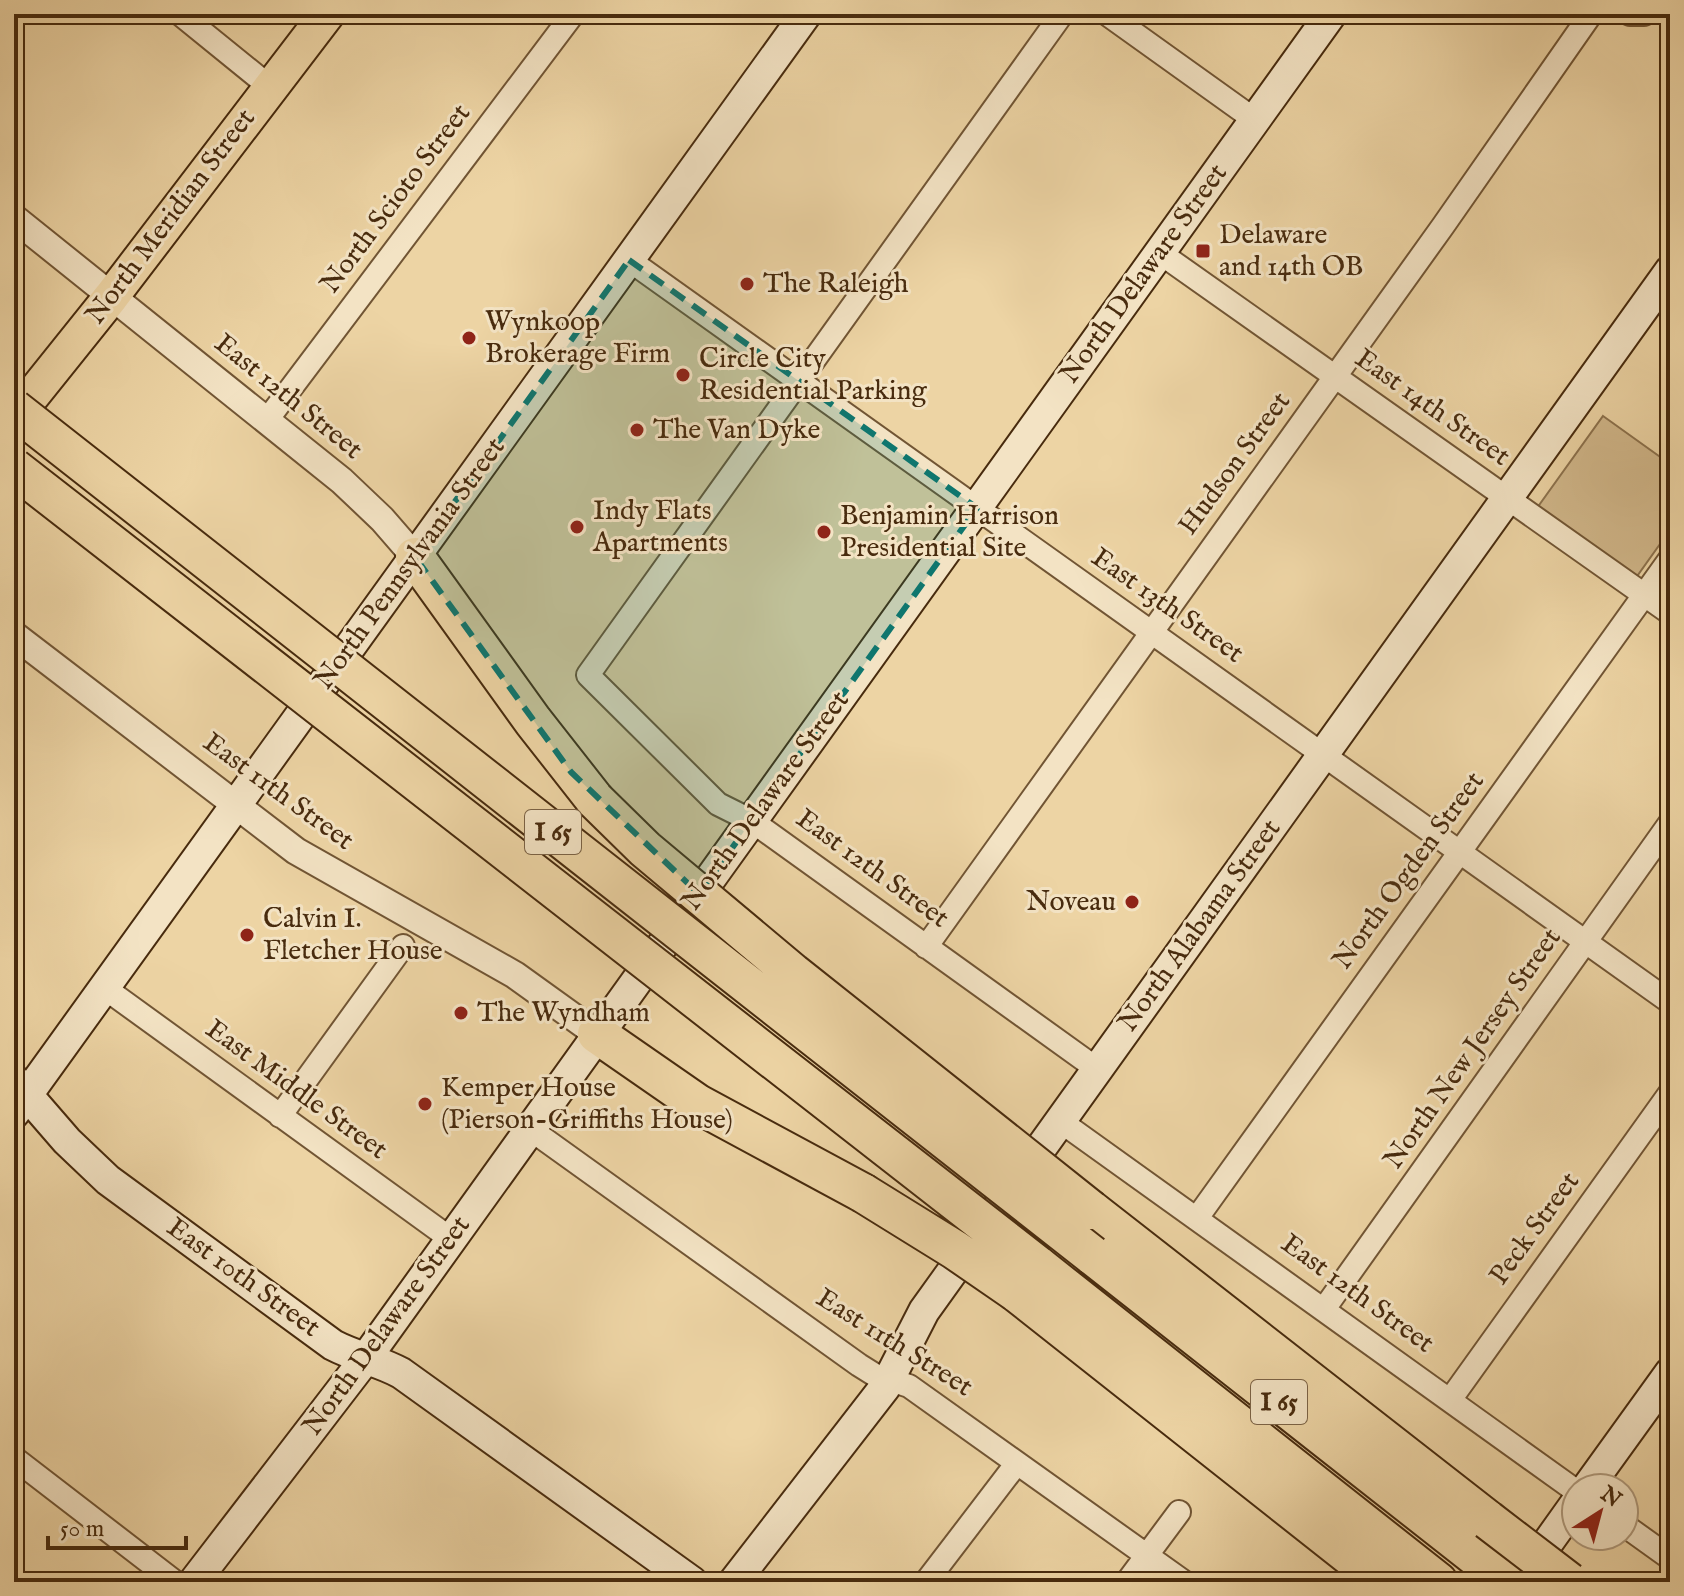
<svg xmlns="http://www.w3.org/2000/svg" width="1684" height="1596" viewBox="0 0 1684 1596" font-family="'IM FELL English',serif">
	<style>
		.green { fill: #d1b78a; stroke: #8c714c; stroke-width: 2 }
		.lines { fill: none; stroke-linecap: round; stroke-linejoin: round }
		.minor-casing { stroke: #715534; stroke-width: 26 }
		.tertiary-casing { stroke: #715534; stroke-width: 30 }
		.secondary-casing { stroke: #482b0e; stroke-width: 34 }
		.primary-casing { stroke: #482b0e; stroke-width: 38 }
		.motorway-casing { stroke: #482b0e; stroke-width: 42 }
		.minor { stroke: #f3e3c4; stroke-width: 22 }
		.tertiary { stroke: #f3e3c4; stroke-width: 26 }
		.secondary { stroke: #f3e3c4; stroke-width: 30 }
		.primary { stroke: #edd4a4; stroke-width: 34 }
		.motorway { stroke: #edd4a4; stroke-width: 38 }
		.motorway-bridge-casing { stroke: #482b0e; stroke-width: 42; stroke-linecap: butt }
		.motorway-bridge { stroke: #edd4a4; stroke-width: 38 }
		.marked { fill: #0f766e; fill-opacity: 0.2; stroke: #0f766e; stroke-width: 6; stroke-dasharray: 16 10; stroke-linejoin: round }
		.poi-dot { fill: #8f2418; stroke: #f3e3c4; stroke-width: 3 }
		.labels { text-anchor: middle; dominant-baseline: central; stroke-width: 6; stroke-linejoin: round; paint-order: stroke }
		.shield { fill: #f3e3c4; stroke: #7b6245; stroke-width: 2 }
		.shield-label { font-size: 26px; font-weight: bold; fill: #482b0e }
		.street-label { font-size: 28px; fill: #482b0e; stroke: #f3e3c4 }
		.poi-label { font-size: 28px; fill: #482b0e; stroke: #f3e3c4; text-anchor: start }
	</style>
	<rect width="100%" height="100%" fill="#edd4a4"/>
	<filter id="stains"><feTurbulence type="fractalNoise" baseFrequency=".0025" numOctaves="4"/><feColorMatrix values="0 0 0 0 .2 0 0 0 0 .09 0 0 0 0 .02 0 0 0 .5 -.17"/></filter>
	<radialGradient id="worn" r=".72"><stop offset=".6" stop-color="#630" stop-opacity="0"/><stop offset="1" stop-color="#630" stop-opacity=".3"/></radialGradient>
	<!-- green -->
	<path class="green" d="M1603 416 1670 464V530L1635 579 1537 508Z"/>
	<g class="lines">
		<!-- minor casing -->
		<g class="minor-casing">
			<path id="minor" d="M180 14 270 87
				M1062 14 588 675 718 804 752 821 1097 1069
				M1107 14 1255 120
				M1630 14H1644
				M1160 253 1670 613
				M629 260 1670 1002
				M267 420 573 14
				M926 947 1443 226 1591 14
				M106 989 451 1239
				M280 1116 403 946
				M1060 1121 1576 1491
				M530 1129 859 1365 875 1375 909 1386 1184 1582
				M1197 1218 1670 559
				M1324 1309 1670 823
				M1450 1400 1670 1093
				M14 1458 175 1582
				M1624 1525 1670 1558
				M926 1582 1017 1463
				M1127 1582 1179 1512"/>
		</g>
		<!-- tertiary casing -->
		<g class="tertiary-casing">
			<path id="tertiary" d="M14 218 342 481 382 519 415 557
				M14 635 296 851 515 975 597 1034"/>
		</g>
		<!-- secondary casing -->
		<g class="secondary-casing">
			<path id="secondary" d="M15 1081 67 1141 108 1180 333 1345C356 1357 379 1361 401 1373L692 1582
				M14 1113 806 14
				M1587 1488 1670 1373
				M1524 1576 1576 1503
				M194 1582 366 1358 1331 14
				M734 1582 885 1387 924 1311 1670 271"/>
		</g>
		<!-- primary casing -->
		<g class="primary-casing">
			<path id="primary" d="M14 418 111 297 327 14"/>
		</g>
		<!-- motorway casing -->
		<g class="motorway-casing">
			<path id="motorway" d="M415 557 533 721 595 800
				M597 1034 698 1104 863 1193
				M1091 1210 1488 1520
				M1092 1255 1508 1582
				M1037 1265 1438 1582
				M1016 1292 1383 1582"/>
		</g>
		<!-- minor -->
		<use href="#minor" class="minor"/>
		<!-- tertiary -->
		<use href="#tertiary" class="tertiary"/>
		<!-- secondary -->
		<use href="#secondary" class="secondary"/>
		<!-- primary -->
		<use href="#primary" class="primary"/>
		<!-- motorway -->
		<use href="#motorway" class="motorway"/>
		<!-- motorway-bridge casing -->
		<g class="motorway-bridge-casing">
			<path id="motorway-bridge" d="M14 409 1092 1255
				M14 468 1037 1265
				M595 800 645 849 793 973 1091 1210
				M863 1193 955 1250 1016 1292
				M1488 1520 1569 1582"/>
		</g>
		<!-- motorway-bridge -->
		<use href="#motorway-bridge" class="motorway-bridge"/>
	</g>
	<!-- marked area -->
	<path class="marked" d="M629 260 977 508 699 894 571 772 415 557Z"/>
	<!-- markers -->
	<g class="poi-dot">
		<rect x="1195" y="243" width="16" height="16" rx="4"/>
		<circle cx="747" cy="284" r="8"/>
		<circle cx="469" cy="338" r="8"/>
		<circle cx="683" cy="375" r="8"/>
		<circle cx="637" cy="430" r="8"/>
		<circle cx="577" cy="527" r="8"/>
		<circle cx="824" cy="532" r="8"/>
		<circle cx="1132" cy="902" r="8"/>
		<circle cx="247" cy="935" r="8"/>
		<circle cx="461" cy="1013" r="8"/>
		<circle cx="425" cy="1104" r="8"/>
	</g>
	<g class="labels">
		<!-- shield labels -->
		<g class="shield">
			<rect x="525" y="810" width="56" height="44" rx="6"/>
			<rect x="1251" y="1380" width="56" height="44" rx="6"/>
		</g>
		<g class="shield-label">
			<text x="553" y="832">I 65</text>
			<text x="1279" y="1402">I 65</text>
		</g>
		<!-- street labels -->
		<g class="street-label">
			<text transform="translate(396 199) rotate(-53)">North Scioto Street</text>
			<text transform="translate(171 217) rotate(-53)">North Meridian Street</text>
			<text transform="translate(1144 274) rotate(-54)">North Delaware Street</text>
			<text transform="translate(288 397) rotate(39)">East 12th Street</text>
			<text transform="translate(1432 408) rotate(35)">East 14th Street</text>
			<text transform="translate(1235 464) rotate(-54)">Hudson Street</text>
			<text transform="translate(410 564) rotate(-54)">North Pennsylvania Street</text>
			<text transform="translate(1167 606) rotate(35)">East 13th Street</text>
			<text transform="translate(278 792) rotate(36)">East 11th Street</text>
			<text transform="translate(766 801) rotate(-54)">North Delaware Street</text>
			<text transform="translate(872 869) rotate(36)">East 12th Street</text>
			<text transform="translate(1409 871) rotate(-54)">North Ogden Street</text>
			<text transform="translate(1200 926) rotate(-54)">North Alabama Street</text>
			<text transform="translate(1473 1049) rotate(-55)">North New Jersey Street</text>
			<text transform="translate(296 1090) rotate(36)">East Middle Street</text>
			<text transform="translate(1535 1229) rotate(-54)">Peck Street</text>
			<text transform="translate(243 1278) rotate(36)">East 10th Street</text>
			<text transform="translate(1357 1294) rotate(36)">East 12th Street</text>
			<text transform="translate(387 1326) rotate(-54)">North Delaware Street</text>
			<text transform="translate(894 1343) rotate(32)">East 11th Street</text>
		</g>
		<!-- poi labels -->
		<g class="poi-label">
			<text x="1219" y="235">Delaware<tspan x="1219" dy="32">and 14th OB</tspan></text>
			<text x="763" y="284">The Raleigh</text>
			<text x="485" y="322">Wynkoop<tspan x="485" dy="32">Brokerage Firm</tspan></text>
			<text x="699" y="359">Circle City<tspan x="699" dy="32">Residential Parking</tspan></text>
			<text x="653" y="430">The Van Dyke</text>
			<text x="593" y="511">Indy Flats<tspan x="593" dy="32">Apartments</tspan></text>
			<text x="840" y="516">Benjamin Harrison<tspan x="840" dy="32">Presidential Site</tspan></text>
			<text x="1116" y="902" text-anchor="end">Noveau</text>
			<text x="263" y="919">Calvin I.<tspan x="263" dy="32">Fletcher House</tspan></text>
			<text x="477" y="1013">The Wyndham</text>
			<text x="441" y="1088">Kemper House<tspan x="441" dy="32">(Pierson-Griffiths House)</tspan></text>
		</g>
	</g>
	<!-- margin -->
	<rect width="1684" height="1596" fill="none" stroke="#edd4a4" stroke-width="48"/>
	<rect x="16" y="16" width="1652" height="1564" fill="none" stroke="#482b0e" stroke-width="4"/>
	<rect x="24" y="24" width="1636" height="1548" fill="none" stroke="#482b0e" stroke-width="2"/>
	<!-- north arrow -->
	<g transform="translate(1600 1512) rotate(36)"><circle r="38" fill="#f3e3c4" stroke="#af997b" stroke-width="2"/>
	<path d="M0-6L14 30L0 20L-14 30Z" fill="#8f2418"/>
	<text y="-12" font-size="22" font-weight="bold" text-anchor="middle" fill="#482b0e">N</text>
	</g>
	<!-- scale -->
	<path d="M48 1536v12h138v-12" fill="none" stroke="#482b0e" stroke-width="4"/>
	<text x="60" y="1536" font-size="24" fill="#482b0e" stroke="#f3e3c4" stroke-width="6" paint-order="stroke">50 m</text>
	<rect width="100%" height="100%" filter="url(#stains)"/>
	<rect width="100%" height="100%" fill="url(#worn)"/>
</svg>
